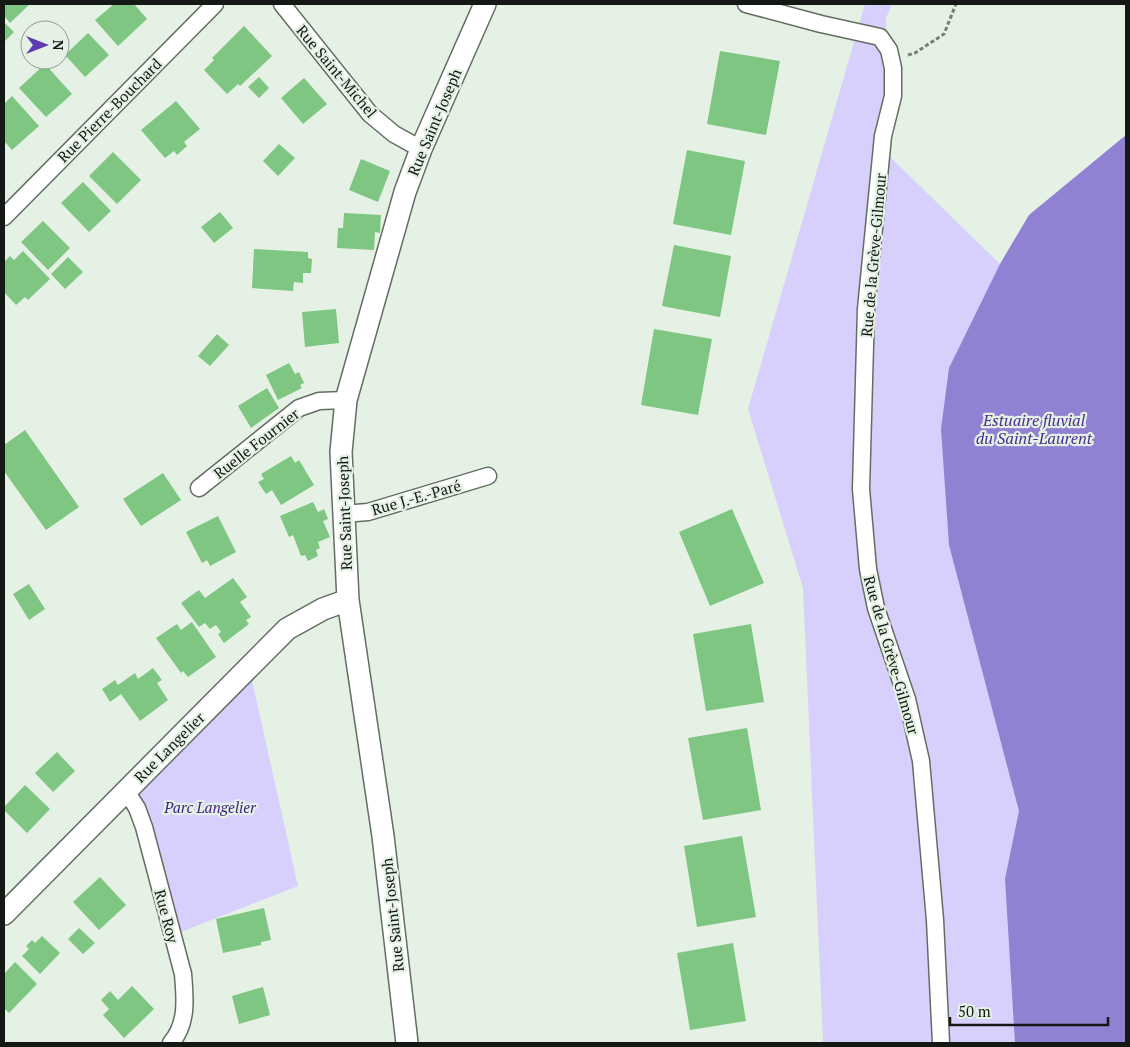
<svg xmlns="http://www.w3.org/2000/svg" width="1130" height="1047" viewBox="0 0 1130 1047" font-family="'PT Serif',serif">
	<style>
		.green { fill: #d7d0fd }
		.water { fill: #9181d3 }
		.building { fill: #7ec681 }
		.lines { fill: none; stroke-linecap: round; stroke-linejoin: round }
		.minor-casing { stroke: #636e63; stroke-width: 19 }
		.tertiary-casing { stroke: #636e63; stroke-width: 24 }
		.path { stroke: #777f77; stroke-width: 3; stroke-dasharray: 4 2.5; stroke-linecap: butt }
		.minor { stroke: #fff; stroke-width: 16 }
		.tertiary { stroke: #fff; stroke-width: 21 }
		.labels { text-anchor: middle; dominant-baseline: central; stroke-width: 4.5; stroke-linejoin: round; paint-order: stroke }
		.street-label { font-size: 15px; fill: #151915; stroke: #e5f1e5 }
		.park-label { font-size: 15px; font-style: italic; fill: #412282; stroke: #e5f1e5 }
		.water-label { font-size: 16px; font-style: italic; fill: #4a2d8e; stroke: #e5f1e5 }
	</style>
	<rect width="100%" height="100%" fill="#e5f1e5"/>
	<!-- green -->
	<path class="green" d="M865 4H892L886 18 884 151 1000 264 1029 215 1126 135V1043H823L803 588 748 409Z
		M249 667 298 886 173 935 126 791Z"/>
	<!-- water -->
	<path class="water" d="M1126 135V1043H1015L1005 879 1019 811 949 545 941 429 949 368 1000 264 1029 215Z"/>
	<!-- building -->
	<path class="building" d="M4 4H30L10 23 4 16Z
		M114 4H134L147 19 118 46 95 20Z
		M4 22 14 32 4 42Z
		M244 26 272 56 240 86 238 84 227 94 204 70 214 60 212 58Z
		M88 33 109 55 85 77 65 55Z
		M720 51 780 61 766 135 707 124Z
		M45 64 72 94 46 117 19 88Z
		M259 77 269 88 259 98 248 87Z
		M304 78 327 104 303 124 281 98Z
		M12 96 39 126 12 150 4 141V104Z
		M176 101 200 129 184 142 187 146 177 155 174 151 165 158 141 130Z
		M279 144 295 158 278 176 263 161Z
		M687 150 745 161 731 235 673 224Z
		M113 152 141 180 117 204 89 176Z
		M361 159 390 171 378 202 349 190Z
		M83 182 111 211 89 232 61 203Z
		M220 212 233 228 214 243 201 227Z
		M344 213 381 215 380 233 375 232 374 250 337 248 338 228H343Z
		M43 221 70 248 48 270 21 242Z
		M674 245 731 256 720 317 662 306Z
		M254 249 308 252V258L312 259 311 273H303V283L294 282 293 291 252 288Z
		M23 251 50 279 28 300 25 297 16 305 4 292V262L10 256 14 260Z
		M68 257 83 272 65 289 51 274Z
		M336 309 339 343 305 347 302 312Z
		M654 329 712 339 698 415 641 405Z
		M217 334 229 345 210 366 198 356Z
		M289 363 295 374 299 372 304 383 300 385 302 388 278 400 266 375Z
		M267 388 279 408 251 428 238 406Z
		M25 430 79 507 46 530 4 471V445Z
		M291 456 295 463 299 460 314 485 281 505 272 490 266 494 258 482 264 479 261 474Z
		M163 473 181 500 141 526 123 499Z
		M313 502 318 512 324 509 328 519 323 521 330 537 318 542 320 548 316 550 318 556 308 561 305 555 301 556 293 535 289 537 280 516Z
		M732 509 764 583 710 606 679 532Z
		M218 516 236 552 210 566 207 560 202 563 186 532Z
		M233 578 247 597 240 602 251 617 246 620 249 624 224 643 218 634 221 632 216 625 210 629 205 623 199 627 181 603 199 590 205 598Z
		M29 584 45 609 29 620 13 594Z
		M192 622 216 657 188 677 183 671 181 673 156 638 177 624 181 630Z
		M751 624 764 702 706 711 693 634Z
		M153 668 162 680 157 683 168 700 140 721 121 694 110 702 102 689 115 680 118 685 135 673 138 679Z
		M747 728 761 810 703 820 688 738Z
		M57 752 75 771 53 792 35 773Z
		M25 785 50 809 27 833 4 810V807Z
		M742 836 756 917 697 927 684 846Z
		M100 877 126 905 99 930 73 902Z
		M264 908 271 940 261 942V945L223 953 216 919Z
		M79 928 95 943 83 954 68 939Z
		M42 936 60 953 40 974 22 956 29 949 26 946 32 940 35 943Z
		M733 943 746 1021 690 1030 677 953Z
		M15 962 37 984 9 1013 4 1008V974Z
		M132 986 154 1009 124 1038 103 1015 109 1009 101 1000 110 991 118 1000Z
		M263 987 270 1015 239 1024 232 996Z"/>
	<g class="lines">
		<!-- minor casing -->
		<g class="minor-casing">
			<path id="minor" d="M282 4 370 114 394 134 421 149
				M746 4 821 24 880 37 889 50 893 68V96L883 136 866 309 861 489 868 569 876 608 907 699 921 761 935 920 941 1043
				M4 217 215 4
				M199 488 299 408 319 401 346 400
				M343 514 368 512 488 476
				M126 791 137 808 144 827 183 974C185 998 188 1023 171 1043"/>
		</g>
		<!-- tertiary casing -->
		<g class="tertiary-casing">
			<path id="tertiary" d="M4 914 287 629 323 609 348 600
				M407 1043 383 836 348 600 341 452 346 400 405 192 421 149 485 4"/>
		</g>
		<!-- path -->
		<path class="path" d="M908 55 915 53 944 34 956 4"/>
		<!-- minor -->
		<use href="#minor" class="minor"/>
		<!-- tertiary -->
		<use href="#tertiary" class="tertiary"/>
	</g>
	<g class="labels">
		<!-- street labels -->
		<g class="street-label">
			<text transform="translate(337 71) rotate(50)">Rue Saint-Michel</text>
			<text transform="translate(109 110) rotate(-45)">Rue Pierre-Bouchard</text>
			<text transform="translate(434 122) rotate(-67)">Rue Saint-Joseph</text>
			<text transform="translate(873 255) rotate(-85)">Rue de la Grève-Gilmour</text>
			<text transform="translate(256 443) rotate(-38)">Ruelle Fournier</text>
			<text transform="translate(416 497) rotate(-16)">Rue J.-E.-Paré</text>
			<text transform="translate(344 513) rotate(-92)">Rue Saint-Joseph</text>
			<text transform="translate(892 655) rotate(74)">Rue de la Grève-Gilmour</text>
			<text transform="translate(169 747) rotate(-45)">Rue Langelier</text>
			<text transform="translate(392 915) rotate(-96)">Rue Saint-Joseph</text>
			<text transform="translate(167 916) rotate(75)">Rue Roy</text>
		</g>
		<!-- park labels -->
		<g class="park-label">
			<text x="210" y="807">Parc Langelier</text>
		</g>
		<!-- water labels -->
		<g class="water-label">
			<text x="1034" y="420">Estuaire fluvial<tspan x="1034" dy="18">du Saint-Laurent</tspan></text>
		</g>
	</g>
	<!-- border -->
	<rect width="1130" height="1047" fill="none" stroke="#151915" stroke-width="10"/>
	<!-- north arrow -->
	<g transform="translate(45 45) rotate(90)"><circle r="24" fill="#e5f1e5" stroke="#929b92"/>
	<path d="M0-4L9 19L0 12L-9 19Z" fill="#5f3ab2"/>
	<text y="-8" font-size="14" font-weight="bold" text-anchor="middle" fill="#151915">N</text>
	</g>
	<!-- scale -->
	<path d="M950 1017v8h158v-8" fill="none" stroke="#151915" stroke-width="2.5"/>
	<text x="958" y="1017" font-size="15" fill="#151915" stroke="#e5f1e5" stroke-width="4" paint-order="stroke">50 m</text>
</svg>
